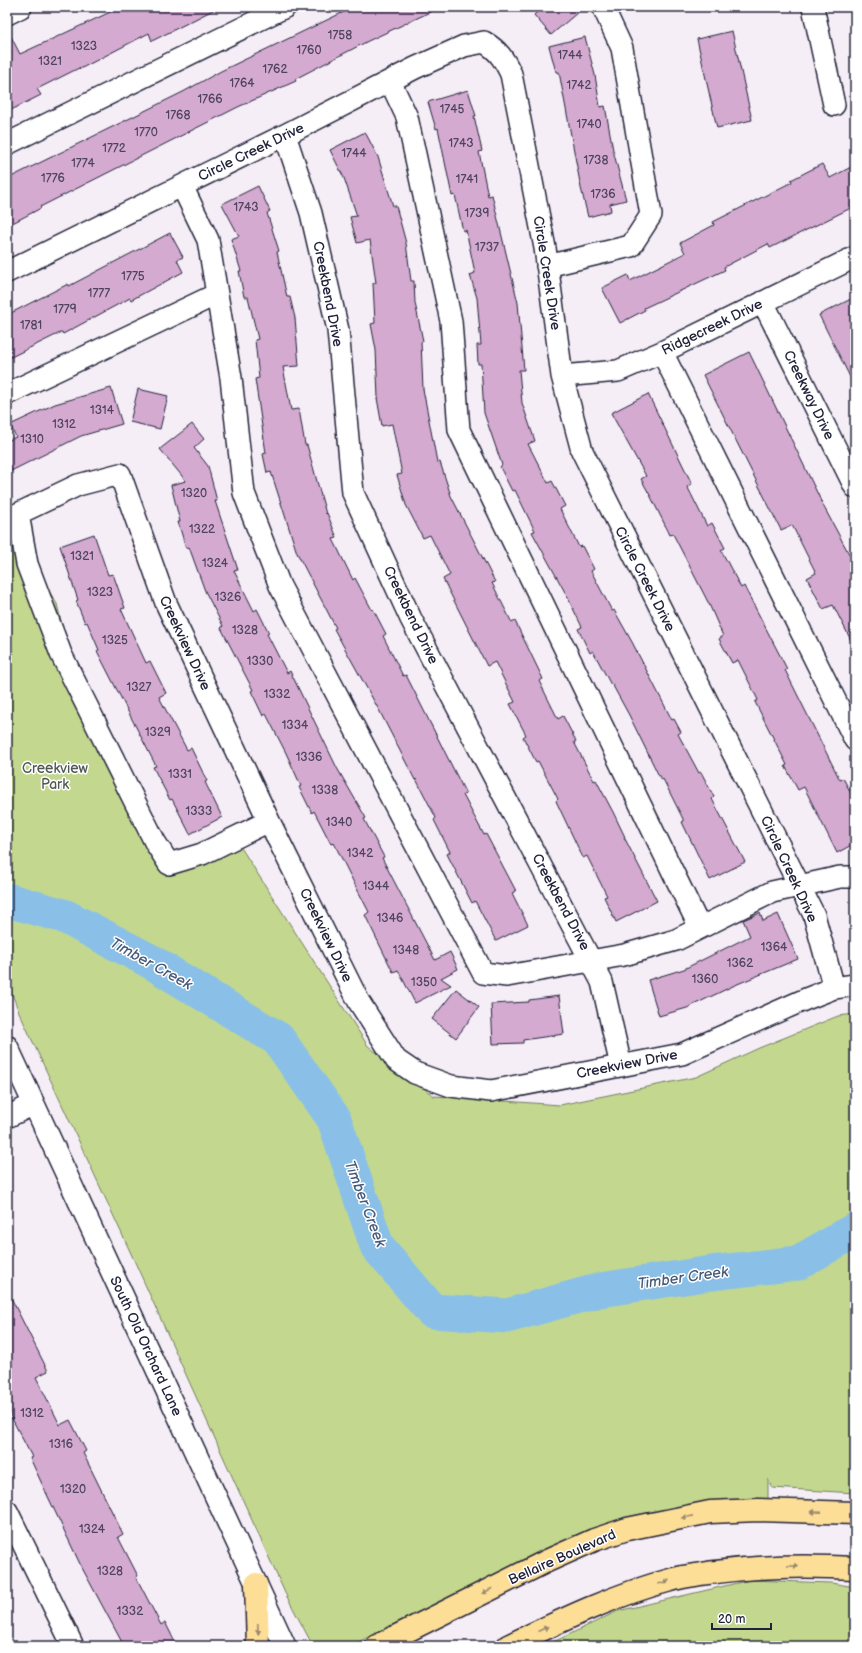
<svg xmlns="http://www.w3.org/2000/svg" width="862" height="1653" viewBox="0 0 862 1653" font-family="'Balsamiq Sans',sans-serif">
	<style>
		.green { fill: #c3d88e; stroke: #727d64 }
		.lines { fill: none; stroke-linecap: round; stroke-linejoin: round }
		.river { stroke: #8ac0e8; stroke-width: 35 }
		.building { fill: #d4aad0; stroke: #22223b }
		.minor-casing { stroke: #22223b; stroke-width: 24 }
		.major-casing { stroke: #22223b; stroke-width: 25 }
		.minor { stroke: #fff; stroke-width: 21 }
		.major { stroke: #fdde96; stroke-width: 22 }
		.oneway { fill: #9a896d }
		.labels { text-anchor: middle; dominant-baseline: central; stroke-width: 3; stroke-linejoin: round; paint-order: stroke }
		.number-label { font-size: 12px; fill: #4e4460 }
		.street-label { font-size: 14px; fill: #22223b; stroke: #fff }
		.park-label { font-size: 14px; fill: #525954; stroke: #fff }
		.water-label { font-size: 15px; font-style: italic; fill: #465978; stroke: #fff }
	</style>
	<rect width="100%" height="100%" fill="#f6eef6"/>
	<filter id="ink" filterUnits="userSpaceOnUse"><feTurbulence type="fractalNoise" baseFrequency=".025" numOctaves="2"/><feDisplacementMap in="SourceGraphic" scale="8" xChannelSelector="R" yChannelSelector="G"/><feConvolveMatrix kernelMatrix="1 2 1 2 8 2 1 2 1" color-interpolation-filters="sRGB"/></filter>
	<g filter="url(#ink)">
		<!-- green -->
		<path class="green" d="M7 552 18 556 39 575 57 604 66 642 163 871 177 873 238 843 368 1046 434 1096 560 1105 696 1077 759 1048 838 1016 855 1014V1493L772 1488 768 1479V1499L722 1501 462 1591 350 1646H313L285 1593 134 1260 19 1012 7 981Z
			M750 1580 831 1583 855 1587V1646H545L618 1611Z"/>
		<g class="lines">
			<!-- river -->
			<path class="river" d="M7 900 64 916 150 961 278 1039 334 1119 377 1246 432 1311 507 1316 600 1290 711 1273 798 1263 855 1230"/>
		</g>
		<!-- building -->
		<path class="building" d="M121 7H219L152 41 149 33 80 69 79 68 37 89 41 95 7 112V29L20 54Z
			M354 7H441L368 41 295 79 296 81 238 107 40 207 41 208 7 226V179L183 92 221 71Z
			M542 7H584L551 35 534 15Z
			M732 31 752 120 717 128 697 39Z
			M585 37 595 75 600 107 605 106 613 150 626 200 610 204 611 211 588 217 581 188 559 72H556L549 46Z
			M468 90 476 116H474L482 151 479 152 488 196 492 195 518 303 524 370H519L522 403 535 441 528 444 548 483 552 481 565 506 560 509 579 547 582 546 594 569 591 571 612 611 614 610 632 642 672 720 674 719 681 732 678 734 699 773 701 772 714 797 712 799 745 862 710 880 682 822 684 821 663 779 661 780 629 715 612 684 611 685 593 651 590 653 578 629 582 627 566 594 532 532 535 531 515 490 512 491 500 467 502 465 484 413 481 364H478L477 345H481L477 298 470 275 475 273 466 230 463 231 455 195 452 196 438 128 436 129 428 102Z
			M365 132 378 157 393 206H396L406 243 411 281H414L415 303 423 341 421 342 423 389 437 462H440L451 496 495 582 492 583 512 623 515 621 543 679 539 681 558 719 563 716 576 741 574 742 594 781 596 780 613 812 625 837H624L657 901 616 922 604 897 607 896 587 856 583 858 556 801 558 799 538 761 536 762 523 737 526 735 510 704 515 702 495 662 487 666 443 579 450 575 430 535 423 538 406 505 397 475 402 474 392 424 382 426 377 398H378L376 350 371 324 375 323 373 283H376L370 240 357 243 350 217 357 216 344 178 330 150Z
			M822 164 830 178 855 165V206L770 248 768 244 724 267 725 270 644 308 645 310 620 323 602 288 628 275 630 281 685 253 680 243 714 225 713 222 792 182 791 180Z
			M258 186 270 211 267 213 279 251 277 252 287 297H290L295 318 299 366 283 367 291 410 299 409 305 445H307L326 514 327 513 337 538 333 539 353 580 355 578 372 610 373 609 386 634 383 636 403 676 406 675 466 794 463 795 484 835 486 834 516 891 512 893 528 925 496 941 475 901 472 903 447 854 450 852 434 820 436 818 416 779 415 780 379 710 334 629 336 628 297 553 271 472 267 473 263 454 266 453 255 379 259 378 255 340 258 339 248 297H244L239 271H241L231 239 239 236 222 204Z
			M170 233 183 257 177 260 183 272 131 300 130 298 63 334 62 332 7 359V315L68 284 69 286Z
			M855 297V387L819 315Z
			M749 352 825 509 855 565V648L833 605 823 609 807 578 816 573 792 525 781 530 703 375Z
			M111 388 122 424 81 436 7 473V441L16 437 10 425 55 404Z
			M138 389 168 396 160 429 130 422Z
			M648 394 692 484 687 486 707 526 712 523 725 548 721 550 741 588 744 586 787 669 785 670 840 780 843 778 855 801V843L837 853 804 787 798 790 785 766 787 765 755 702 758 700 738 660 732 663 719 639 723 636 709 604 673 534 670 535 651 497 641 479 646 476 611 413Z
			M192 424 204 439 194 448 208 466 217 501H215L238 570 234 571 254 611 257 609 269 633 267 634 287 673 290 671 337 768 366 818 364 819 384 857 382 858 435 960 450 952 458 969 441 978 451 985 415 1003 398 970 393 972 365 915 369 912 356 887 334 843 331 844 314 811 312 813 299 787 301 786 286 753 266 714 263 716 251 691 253 690 221 628 223 626 205 591 189 547 186 548 178 522H180L171 485 186 481 160 449Z
			M94 534 108 575 113 574 125 608 121 609 146 663 150 661 166 693 159 697 187 750 191 748 207 781 205 782 222 817 190 834 172 799 170 800 153 767 156 766 97 651 99 650 87 622 85 623 76 601 78 600 60 546Z
			M760 913 763 921 778 914 798 959 735 985 687 1008 659 1016 648 980 684 969 750 936 743 920Z
			M456 989 479 1007 456 1038 432 1019Z
			M559 996 564 1034 523 1040V1043L493 1044 491 1004 529 1002V1000Z
			M7 1290 48 1371 36 1377 60 1425 70 1420 86 1451 83 1453 123 1534 118 1537 138 1576 136 1577 161 1625 165 1622 177 1646H124L81 1566 42 1484 30 1458 32 1457 7 1409Z"/>
		<g class="lines">
			<!-- minor casing -->
			<g class="minor-casing">
				<path id="minor" d="M813 7 834 105
					M7 14 21 7
					M390 81 407 117 451 321 459 430 700 928
					M285 135 311 213 338 330 353 493 411 619 602 982 621 1066
					M7 144 285 7
					M182 186 208 240 217 294
					M547 266 631 246 651 215 622 48 603 7
					M7 272 285 135 415 68 464 46 484 42C498 50 504 59 511 74L545 248 562 376 582 451 814 915 834 988
					M763 302 855 487
					M662 352 855 740
					M562 376 618 371 662 352 855 257
					M7 394 217 294 231 378 244 493 280 586 483 973 507 976 624 955 676 940 772 892 840 877H855
					M18 514 27 564 61 654 155 842 169 864 202 854 269 821
					M7 519 78 485 120 474 166 603 269 821 359 1002 396 1060 415 1073 451 1086 491 1091 682 1054 806 999 834 988 855 985
					M7 1046 285 1646
					M7 1117 34 1104
					M7 1511 73 1646"/>
			</g>
			<!-- major casing -->
			<g class="major-casing">
				<path id="major" d="M256 1584 258 1646
					M377 1646 547 1561 594 1540 627 1529 710 1512 758 1510 855 1513
					M508 1646C562 1620 616 1594 674 1579 684 1576 696 1575 707 1573 757 1566 805 1565 855 1568"/>
			</g>
			<!-- minor -->
			<use href="#minor" class="minor"/>
			<!-- major -->
			<use href="#major" class="major"/>
		</g>
		<!-- one-way arrows -->
		<defs><path id="oneway-solid" d="M-6-.8H1V-3.2L6.5 0L1 3.2V.8H-6Z"/></defs>
		<g class="oneway">
			<use href="#oneway-solid" transform="translate(816 1512) rotate(-178)"/>
			<use href="#oneway-solid" transform="translate(687 1517) rotate(169)"/>
			<use href="#oneway-solid" transform="translate(793 1566)"/>
			<use href="#oneway-solid" transform="translate(664 1582) rotate(-19)"/>
			<use href="#oneway-solid" transform="translate(487 1591) rotate(153)"/>
			<use href="#oneway-solid" transform="translate(258 1629) rotate(88)"/>
			<use href="#oneway-solid" transform="translate(543 1629) rotate(-25)"/>
		</g>
	</g>
	<g class="labels">
		<!-- number labels -->
		<g class="number-label">
			<text x="340" y="35">1758</text>
			<text x="84" y="46">1323</text>
			<text x="309" y="50">1760</text>
			<text x="570" y="55">1744</text>
			<text x="50" y="61">1321</text>
			<text x="275" y="69">1762</text>
			<text x="242" y="83">1764</text>
			<text x="579" y="85">1742</text>
			<text x="210" y="99">1766</text>
			<text x="452" y="109">1745</text>
			<text x="178" y="115">1768</text>
			<text x="589" y="124">1740</text>
			<text x="146" y="132">1770</text>
			<text x="461" y="143">1743</text>
			<text x="114" y="148">1772</text>
			<text x="354" y="153">1744</text>
			<text x="596" y="160">1738</text>
			<text x="83" y="163">1774</text>
			<text x="53" y="178">1776</text>
			<text x="467" y="179">1741</text>
			<text x="603" y="194">1736</text>
			<text x="246" y="207">1743</text>
			<text x="477" y="213">1739</text>
			<text x="487" y="247">1737</text>
			<text x="133" y="276">1775</text>
			<text x="99" y="293">1777</text>
			<text x="65" y="309">1779</text>
			<text x="31" y="325">1781</text>
			<text x="102" y="410">1314</text>
			<text x="64" y="424">1312</text>
			<text x="32" y="439">1310</text>
			<text x="194" y="493">1320</text>
			<text x="202" y="529">1322</text>
			<text x="82" y="556">1321</text>
			<text x="215" y="563">1324</text>
			<text x="100" y="592">1323</text>
			<text x="228" y="597">1326</text>
			<text x="245" y="630">1328</text>
			<text x="115" y="640">1325</text>
			<text x="260" y="661">1330</text>
			<text x="139" y="687">1327</text>
			<text x="277" y="694">1332</text>
			<text x="295" y="725">1334</text>
			<text x="158" y="732">1329</text>
			<text x="309" y="757">1336</text>
			<text x="180" y="774">1331</text>
			<text x="325" y="790">1338</text>
			<text x="199" y="811">1333</text>
			<text x="339" y="822">1340</text>
			<text x="360" y="853">1342</text>
			<text x="376" y="886">1344</text>
			<text x="390" y="918">1346</text>
			<text x="774" y="947">1364</text>
			<text x="406" y="950">1348</text>
			<text x="740" y="963">1362</text>
			<text x="705" y="979">1360</text>
			<text x="424" y="982">1350</text>
			<text x="32" y="1413">1312</text>
			<text x="61" y="1444">1316</text>
			<text x="73" y="1489">1320</text>
			<text x="92" y="1529">1324</text>
			<text x="110" y="1571">1328</text>
			<text x="130" y="1611">1332</text>
		</g>
		<!-- street labels -->
		<g class="street-label">
			<text transform="translate(251 152) rotate(-26)">Circle Creek Drive</text>
			<text transform="translate(547 273) rotate(81)">Circle Creek Drive</text>
			<text transform="translate(328 294) rotate(79)">Creekbend Drive</text>
			<text transform="translate(712 327) rotate(-26)">Ridgecreek Drive</text>
			<text transform="translate(809 395) rotate(64)">Creekway Drive</text>
			<text transform="translate(645 579) rotate(63)">Circle Creek Drive</text>
			<text transform="translate(411 615) rotate(64)">Creekbend Drive</text>
			<text transform="translate(185 643) rotate(65)">Creekview Drive</text>
			<text transform="translate(789 869) rotate(65)">Circle Creek Drive</text>
			<text transform="translate(561 902) rotate(62)">Creekbend Drive</text>
			<text transform="translate(326 935) rotate(64)">Creekview Drive</text>
			<text transform="translate(627 1064) rotate(-11)">Creekview Drive</text>
			<text transform="translate(146 1346) rotate(65)">South Old Orchard Lane</text>
			<text transform="translate(562 1557) rotate(-24)">Bellaire Boulevard</text>
		</g>
		<!-- park labels -->
		<g class="park-label">
			<text x="55" y="768">Creekview<tspan x="55" dy="16">Park</tspan></text>
		</g>
		<!-- water labels -->
		<g class="water-label">
			<text transform="translate(151 964) rotate(29)">Timber Creek</text>
			<text transform="translate(365 1204) rotate(69)">Timber Creek</text>
			<text transform="translate(683 1278) rotate(-8)">Timber Creek</text>
		</g>
	</g>
	<!-- margin -->
	<rect width="862" height="1653" fill="none" stroke="#fff" stroke-width="24"/>
	<rect x="12" y="12" width="838" height="1629" fill="none" stroke="#22223b" stroke-width="1.5" filter="url(#ink)"/>
	<!-- scale -->
	<path d="M712 1623v6h59v-6" fill="none" stroke="#22223b" stroke-width="2"/>
	<text x="718" y="1623" font-size="12" fill="#22223b" stroke="#ffffff" stroke-width="3" paint-order="stroke">20 m</text>
</svg>
